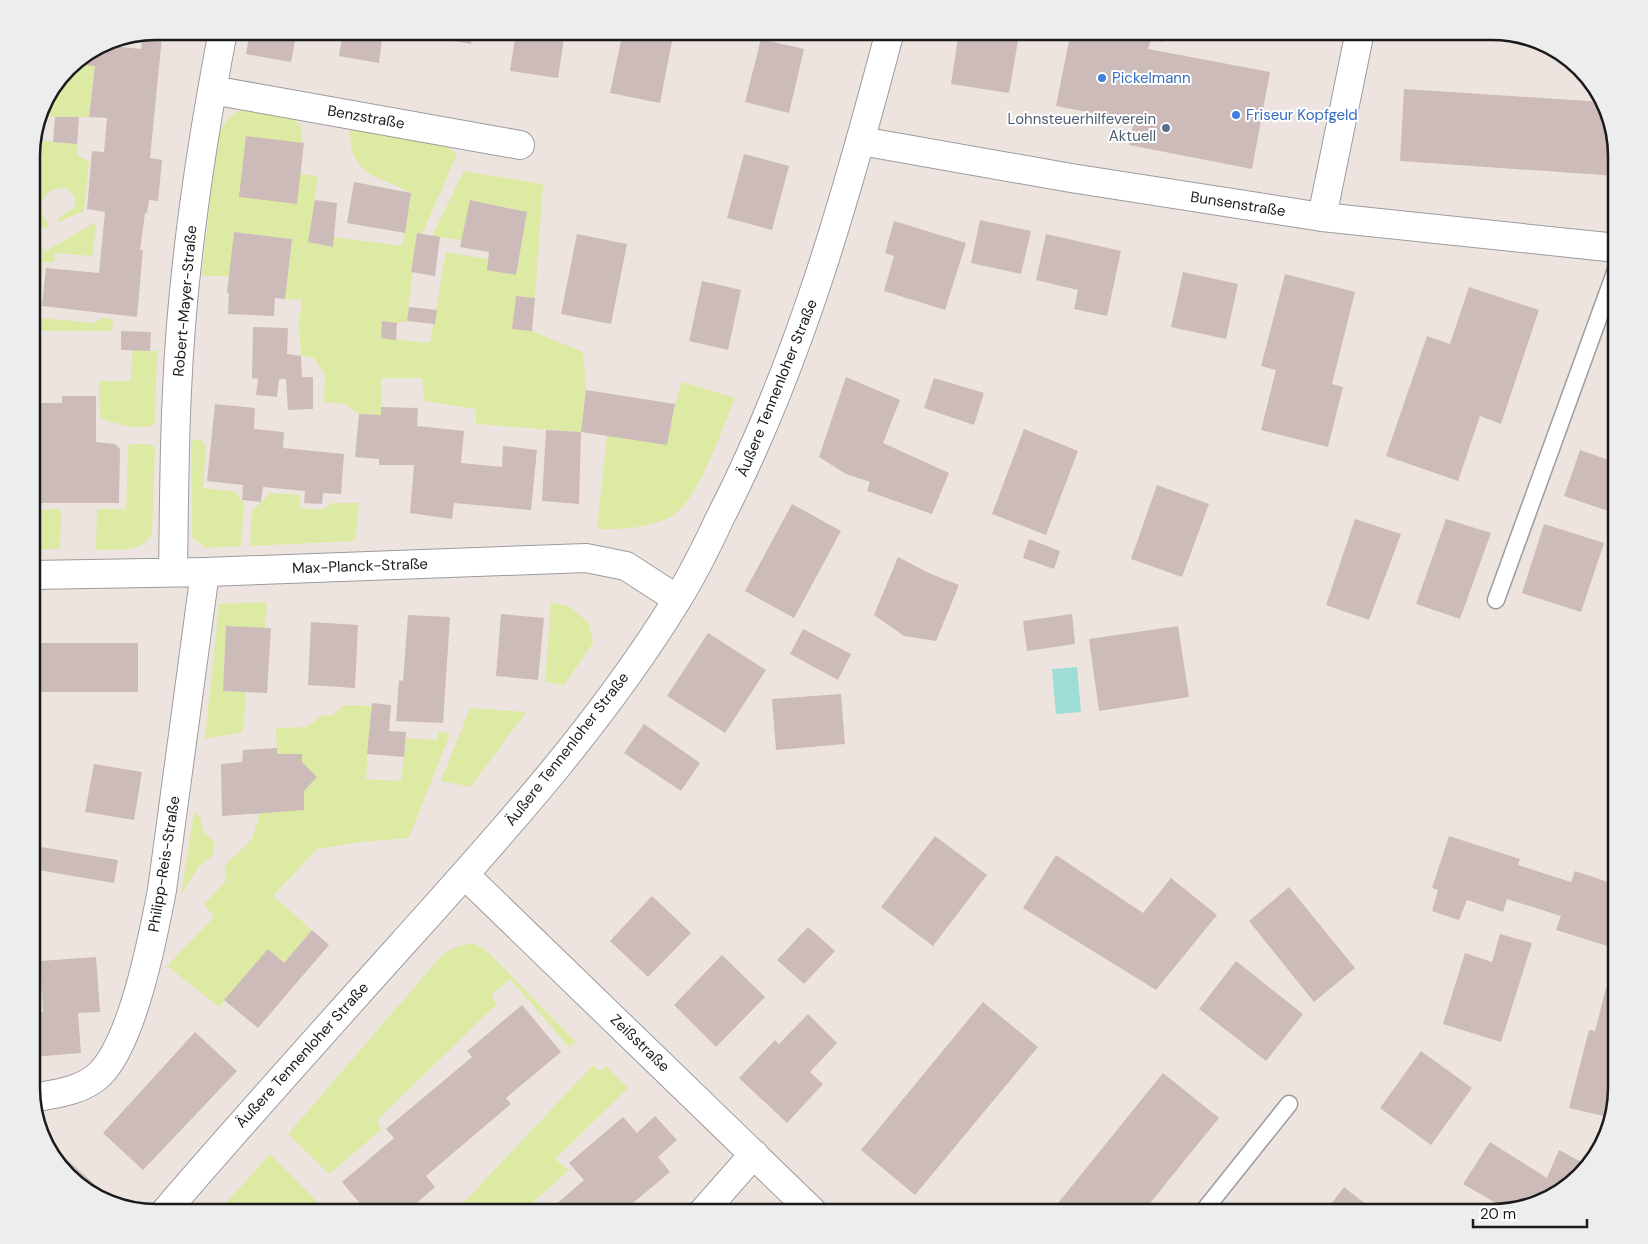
<svg xmlns="http://www.w3.org/2000/svg" width="1648" height="1244" viewBox="0 0 1648 1244" font-family="'DM Sans',sans-serif">
	<style>
		.grass { fill: #ddeaa3 }
		.water { fill: #9eddd6 }
		.building { fill: #ccbbb9 }
		.lines { fill: none; stroke-linecap: round; stroke-linejoin: round }
		.service-casing { stroke: #9c9c9c; stroke-width: 19 }
		.minor-casing { stroke: #9c9c9c; stroke-width: 30 }
		.tertiary-casing { stroke: #9c9c9c; stroke-width: 30 }
		.service { stroke: #fff; stroke-width: 16 }
		.minor { stroke: #fff; stroke-width: 28 }
		.tertiary { stroke: #fff; stroke-width: 28 }
		.shop-dot { fill: #3f7fe0; stroke: #fff; stroke-width: 2 }
		.service-dot { fill: #5c6f8a; stroke: #fff; stroke-width: 2 }
		.labels { text-anchor: middle; dominant-baseline: central; stroke-width: 4; stroke-linejoin: round; paint-order: stroke }
		.shop-label { font-size: 15px; fill: #366cbe; stroke: #fff; text-anchor: start }
		.street-label { font-size: 15px; fill: #1b1b1b; stroke: #fff }
		.service-label { font-size: 15px; fill: #4e5e75; stroke: #fff; text-anchor: end }
		.rim { fill: none; stroke: #1b1b1b; stroke-width: 2.5 }
	</style>
	<rect width="100%" height="100%" fill="#ede4e0"/>
	<!-- grass -->
	<path class="grass" d="M85 55V65L95 66 89 117H40C46 93 65 68 85 55Z
		M244 108 289 112 302 129 300 174 318 176 309 242 332 247 333 237 402 246 411 193C375 173 348 177 350 126 381 132 434 133 457 154L422 234H417L407 321 397 323 382 321 381 338 430 343 446 252 488 259 487 270 516 275 527 212 470 200 462 240 432 236 464 171 543 184 535 298 516 296 512 329 532 331 583 352 586 390 581 432 476 424V409L424 401 422 378H381V415L359 414 344 404 324 402 325 375 313 357 301 356 299 322 302 300 285 299 292 239 234 232 229 277 202 275 216 141C222 125 228 116 244 108Z
		M34 140 77 144V155L89 161 84 211 59 222 58 218 75 207 76 200 69 189C42 185 35 206 49 226L32 234C32 224 36 220 37 210L32 209V148Z
		M92 224 96 225 92 256 55 253 54 262H43L39 318 95 323 101 318 113 319 112 331H32V244L37 242 45 252Z
		M132 350 157 351 155 424C137 432 118 424 100 418L99 381H131Z
		M682 382 735 398C723 427 698 501 672 516 650 528 621 530 597 529L607 436 667 445 675 404Z
		M191 440H201L206 445 203 488 236 492 244 503 241 546 206 548 192 537Z
		M131 444H149L155 447 152 534C140 554 117 549 96 550L97 509H126L128 446Z
		M270 493 301 495 299 508 321 510 332 503H359L355 541 250 546 252 511Z
		M61 509 60 549H32V510Z
		M267 602 265 628 226 626 223 691 246 692 243 732 205 739 219 604Z
		M551 602 570 607 589 623 593 643 564 685 545 682Z
		M344 705 371 706 366 779 401 781 406 738 438 740V731L450 734 409 838 361 842 317 849 273 896 312 930 284 963 268 949 219 1007 167 966 214 917 204 904 226 881 225 865 252 839 260 813 304 791 317 777 302 762V754H277L276 728 306 727 323 715 331 716Z
		M470 708 526 712 471 787 441 781Z
		M194 811 201 817 202 829 215 844 212 856 199 866 181 895Z
		M472 943 483 948 491 955 576 1042 569 1047 510 979 491 995 497 1004 377 1120 381 1130 329 1174 288 1134 442 955 455 947Z
		M593 1065 600 1071 606 1066 628 1088 555 1159 569 1170 521 1213H454Z
		M270 1154 327 1212 217 1213Z"/>
	<!-- water -->
	<path class="water" d="M1077 667 1081 712 1056 714 1052 669Z"/>
	<!-- building -->
	<path class="building" d="M156 31H182L180 39 162 37 150 158 162 160 158 201 149 200 147 213H145L140 250H143L137 317 42 306 46 268 99 273 105 212 87 209 92 151 104 152 107 118 89 117 95 66 84 65 85 55 102 45 141 49 143 34Z
		M250 31H297L291 62 246 54Z
		M343 31H383L379 63 339 56Z
		M395 31H473L471 44Z
		M516 31H565L558 78 510 71Z
		M623 31H674L660 103 610 93Z
		M959 31H1003L1019 35 1009 93 951 84Z
		M1023 31H1045L1044 37Z
		M1071 31H1102L1130 37 1131 31H1166L1164 42 1151 40 1148 49 1270 72 1252 169 1129 145 1134 121 1056 106Z
		M761 39 804 49 789 113 745 102Z
		M1404 89 1604 102 1617 156V176L1400 161Z
		M55 117H79L77 144 53 142Z
		M246 136 304 143 297 204 239 197Z
		M744 154 789 166 772 230 727 218Z
		M354 182 411 193 405 233 347 223Z
		M315 200 337 203 333 247 308 242Z
		M470 200 527 212 516 275 487 270 489 252 460 247Z
		M980 220 1031 231 1021 274 971 263Z
		M894 221 966 243 945 310 884 291 894 256 885 253Z
		M234 232 292 239 285 299 275 298 274 316 228 314 229 293H227Z
		M417 233 440 237 435 276 411 272Z
		M577 234 627 244 611 324 561 314Z
		M1046 234 1121 251 1107 316 1074 309 1078 290 1036 280Z
		M1183 272 1238 284 1226 339 1171 327Z
		M1285 274 1355 292 1332 384 1343 387 1328 447 1261 430 1276 370 1261 366Z
		M702 281 741 290 728 350 689 341Z
		M1469 287 1539 310 1501 424 1480 416 1458 481 1386 456 1427 336 1450 344Z
		M516 296 535 298 532 331 512 329Z
		M409 307 437 310 435 324 407 321Z
		M382 321 397 323 396 340 381 338Z
		M253 327 288 328 287 354 301 356 302 377H313V409L288 410 286 379H279L277 397 256 395 258 379 252 378Z
		M121 331 151 332 150 351 121 350Z
		M846 377 900 400 883 443 949 473 932 514 867 491 870 482 846 474 819 457Z
		M934 378 984 393 974 425 924 408Z
		M586 390 675 404 667 445 581 432Z
		M62 396H96V442L115 444 120 449 119 503H32V403H62Z
		M215 404 255 408 254 429 284 432 283 448 344 454 341 494 323 493 322 504 304 503 305 491 263 487 261 502 242 500 243 485 207 481Z
		M381 407 418 408 417 426 464 431 461 463 502 467 503 446 537 450 531 510 454 503 452 519 410 513 414 465H379V459L355 457 359 414 381 415Z
		M1024 429 1078 451 1046 535 992 514Z
		M546 430 581 432 579 504 542 501Z
		M1580 450 1617 463V514L1564 496Z
		M1157 485 1209 504 1182 577 1131 559Z
		M792 504 841 531 794 618 745 591Z
		M1355 519 1401 534 1369 620 1326 605Z
		M1446 519 1491 533 1460 619 1416 604Z
		M1544 524 1604 543 1581 612 1522 593Z
		M1029 539 1060 551 1054 569 1023 558Z
		M898 557 931 574 959 585 936 641 904 636 874 615Z
		M501 614 544 618 538 680 496 676Z
		M1072 614 1075 644 1027 651 1023 621Z
		M408 615 450 617 443 723 396 721 399 680 403 681Z
		M311 622 358 625 355 688 308 685Z
		M226 626 271 628 267 693 223 691Z
		M1178 626 1189 697 1099 711 1089 639Z
		M803 629 851 654 838 680 790 654Z
		M708 633 766 670 725 733 667 696Z
		M32 643H138V692H32Z
		M841 694 845 744 776 750 772 699Z
		M372 703 391 705 389 731 406 732 404 757 367 754Z
		M644 724 700 763 681 791 624 753Z
		M277 748V754H302V762L317 777 304 791V810L222 816 221 764 242 762 243 750Z
		M94 764 142 772 134 820 85 812Z
		M935 836 987 875 933 946 881 907Z
		M1449 836 1520 859 1518 865 1571 882 1575 871 1617 885V949L1556 930 1561 916 1507 899 1503 912 1467 900 1459 920 1432 911 1438 890 1432 888Z
		M41 847 118 860 114 883 38 870Z
		M1056 855 1143 913 1171 878 1217 915 1156 990 1023 908Z
		M1289 887 1355 968 1314 1002 1249 921Z
		M652 896 691 933 648 977 610 941Z
		M808 927 835 951 804 984 777 960Z
		M312 930 329 945 258 1028 224 1000 268 949 284 963Z
		M1500 934 1532 943 1501 1042 1443 1024 1465 953 1492 962Z
		M722 955 765 997 716 1047 674 1005Z
		M96 957 100 1012 78 1013 81 1053 32 1057V1012H43L40 961Z
		M1236 961 1303 1014 1266 1061 1199 1009Z
		M1606 988 1617 990V1088L1612 1118 1569 1108 1589 1030 1595 1031Z
		M983 1002 1038 1047 915 1195 861 1150Z
		M522 1005 561 1052 506 1098 511 1104 426 1176 435 1187 410 1209 406 1213H368L342 1182 394 1138 386 1129 472 1057 467 1051Z
		M808 1014 837 1043 810 1072 823 1084 787 1123 739 1078 775 1040 779 1044Z
		M195 1032 237 1071 143 1170 103 1133Z
		M1421 1051 1472 1088 1431 1145 1380 1108Z
		M1163 1073 1219 1118 1142 1213H1050Z
		M655 1116 677 1140 658 1157 670 1172 621 1213H546L584 1180 569 1163 623 1117 637 1133Z
		M1490 1142 1547 1178 1559 1150 1589 1166 1547 1200 1506 1209 1463 1184Z
		M55 1149 109 1197 106 1201 80 1187 52 1153Z
		M1344 1187 1377 1213H1324Z"/>
	<g class="lines">
		<!-- service casing -->
		<g class="service-casing">
			<path id="service" d="M1496 600 1617 267
				M1202 1213 1289 1104"/>
		</g>
		<!-- minor casing -->
		<g class="minor-casing">
			<path id="minor" d="M212 90 520 145
				M1322 217 1360 31
				M173 572C174 512 174 451 177 391 182 270 200 150 223 31
				M32 575 205 572 586 558 626 566 677 599
				M465 875 814 1213
				M32 1098C55 1094 83 1091 100 1074 133 1041 153 937 162 890L205 572
				M702 1213 754 1154"/>
		</g>
		<!-- tertiary casing -->
		<g class="tertiary-casing">
			<path id="tertiary" d="M861 141 1071 178 1322 217 1617 248
				M164 1213C243 1121 323 1032 404 942 501 834 601 724 677 600 693 574 707 546 720 518 799 364 846 198 890 31"/>
		</g>
		<!-- service -->
		<use href="#service" class="service"/>
		<!-- minor -->
		<use href="#minor" class="minor"/>
		<!-- tertiary -->
		<use href="#tertiary" class="tertiary"/>
	</g>
	<!-- markers -->
	<g class="shop-dot">
		<circle cx="1102" cy="78" r="5"/>
		<circle cx="1236" cy="115" r="5"/>
	</g>
	<circle class="service-dot" cx="1166" cy="128" r="5"/>
	<g class="labels">
		<!-- shop labels -->
		<g class="shop-label">
			<text x="1112" y="78">Pickelmann</text>
			<text x="1246" y="115">Friseur Kopfgeld</text>
		</g>
		<!-- street labels -->
		<g class="street-label">
			<text transform="translate(366 117) rotate(10)">Benzstraße</text>
			<text transform="translate(1238 204) rotate(9)">Bunsenstraße</text>
			<text transform="translate(185 301) rotate(-85)">Robert-Mayer-Straße</text>
			<text transform="translate(777 388) rotate(-68)">Äußere Tennenloher Straße</text>
			<text transform="translate(360 566) rotate(-2)">Max-Planck-Straße</text>
			<text transform="translate(567 749) rotate(-52)">Äußere Tennenloher Straße</text>
			<text transform="translate(164 864) rotate(-81)">Philipp-Reis-Straße</text>
			<text transform="translate(640 1043) rotate(44)">Zeißstraße</text>
			<text transform="translate(302 1055) rotate(-48)">Äußere Tennenloher Straße</text>
		</g>
		<!-- service labels -->
		<g class="service-label">
			<text x="1156" y="119">Lohnsteuerhilfeverein<tspan x="1156" dy="17">Aktuell</tspan></text>
		</g>
	</g>
	<!-- crop -->
	<path d="M0 0H1648V1244H0ZM156 40H1492A116 116 0 0 1 1608 156V1088A116 116 0 0 1 1492 1204H156A116 116 0 0 1 40 1088V156A116 116 0 0 1 156 40Z" fill="#ededed" fill-rule="evenodd"/>
	<path class="rim" d="M156 40H1492A116 116 0 0 1 1608 156V1088A116 116 0 0 1 1492 1204H156A116 116 0 0 1 40 1088V156A116 116 0 0 1 156 40Z"/>
	<!-- scale -->
	<path d="M1473 1219v8h114v-8" fill="none" stroke="#1b1b1b" stroke-width="2.5"/>
	<text x="1480" y="1219" font-size="15" fill="#1b1b1b" stroke="#ffffff" stroke-width="4" paint-order="stroke">20 m</text>
</svg>
